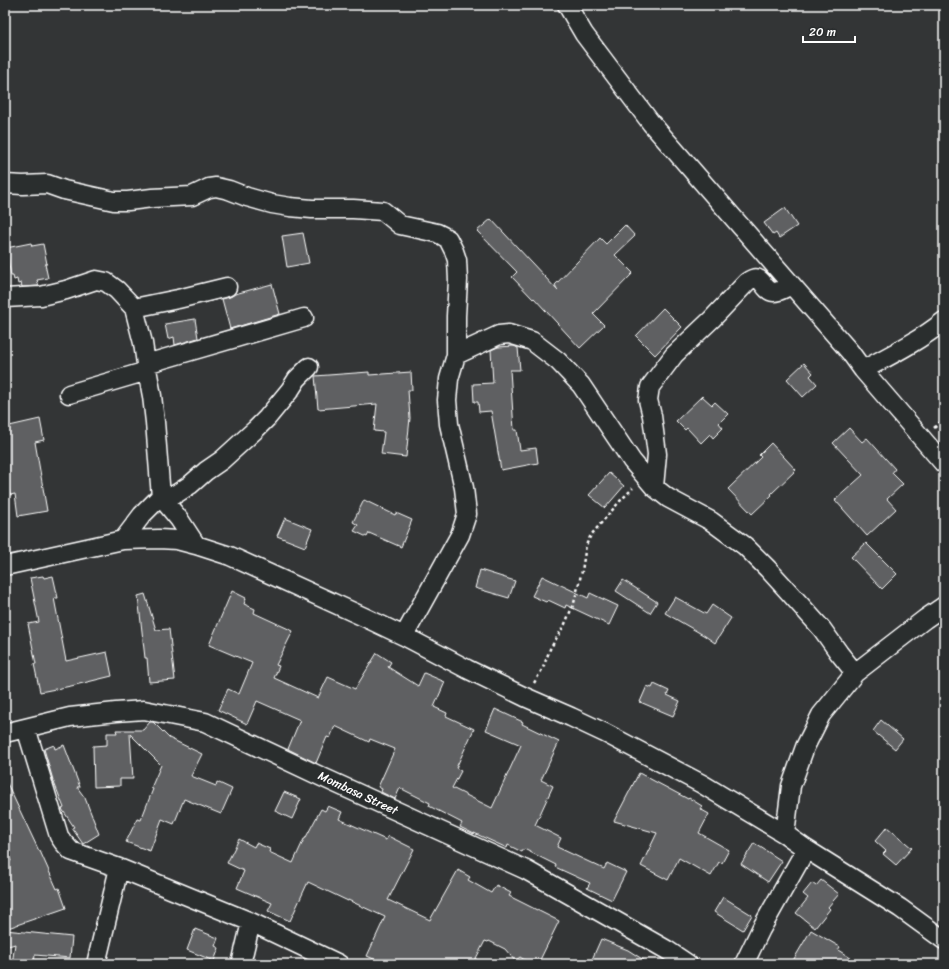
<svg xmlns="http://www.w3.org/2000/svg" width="949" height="969" viewBox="0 0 949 969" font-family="Sriracha,sans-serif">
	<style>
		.building { fill: #5f6162; stroke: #fff }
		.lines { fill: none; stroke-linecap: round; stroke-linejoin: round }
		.minor-casing { stroke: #fff; stroke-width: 21 }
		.path { stroke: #fff; stroke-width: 2.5; stroke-dasharray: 3 3; stroke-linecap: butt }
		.minor { stroke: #2a2d2e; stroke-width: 18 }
		.labels { text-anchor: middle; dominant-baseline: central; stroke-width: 3.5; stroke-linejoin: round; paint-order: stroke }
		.street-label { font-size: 12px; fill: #fff; stroke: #2a2d2e }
	</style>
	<rect width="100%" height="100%" fill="#333536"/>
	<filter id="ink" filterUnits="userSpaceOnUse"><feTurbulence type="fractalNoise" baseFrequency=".025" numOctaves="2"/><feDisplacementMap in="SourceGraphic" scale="8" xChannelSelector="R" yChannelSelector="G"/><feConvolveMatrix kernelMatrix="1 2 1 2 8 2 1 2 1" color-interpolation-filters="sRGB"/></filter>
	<g filter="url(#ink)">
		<!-- building -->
		<path class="building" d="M785 208 797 226 779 238 776 233 773 235 764 223Z
			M491 219 558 291 555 285 600 238 606 244 625 225 635 236 615 255 633 273 593 314 604 325 580 348 534 298 533 299 512 277 517 272 477 231Z
			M303 233 309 263 287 267 282 236Z
			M31 243 32 246 43 244 47 264H45L48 278 37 280 39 286 22 287 21 283 18 284 17 279 14 280 13 276H11L6 248Z
			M272 284 280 314 230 329 222 299 230 297 235 294Z
			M663 308 682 327 655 355 636 336Z
			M195 319 198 338 175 345 174 337 168 339 165 324Z
			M514 346 518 348 520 370H510L514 430H517L520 450 536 448 538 463 501 470 491 411 479 412 478 402H474L473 384 493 383 491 350 498 347Z
			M804 363 813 373 810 376 817 384 803 397 787 379Z
			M369 372V375L411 372 412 390H408L410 418 406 457 381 454 384 432 374 431 377 404 318 409 315 376Z
			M702 396 712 405 715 402 728 414 719 423 723 428 713 438 710 434 701 443 687 428 685 430 676 421Z
			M40 419 44 440 35 442 47 511 18 516 15 494 10 495 5 474V427Z
			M849 428 862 442 867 438 895 469 892 473 903 484 887 499 896 509 867 536 835 500 863 475 833 443Z
			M771 443 796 470 771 494 772 495 752 514 728 489 761 457 759 455Z
			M609 473 624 486 605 508 589 495Z
			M364 500 395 515 396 513 412 520 401 547 369 533 367 537 354 531 358 525 353 522Z
			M285 518 312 529 305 547 277 536Z
			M866 543 897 574 882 589 851 557Z
			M480 570 515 581 509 598 475 588Z
			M43 576 44 578 53 576 58 598H54L66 661 107 652 112 676 71 686 40 692 34 664H36L28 624 39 622 30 578Z
			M542 576 588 598 590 593 618 606 609 625 566 605 565 608 548 600 546 602 532 596Z
			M623 580 657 602 650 613 616 591Z
			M232 591 246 598 244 604 255 609 254 613 293 631 276 665 279 666 274 678 318 698 328 677 355 689 377 653 391 662 388 667 418 686 424 673 445 682 434 707 447 713 446 716 474 729 456 768 461 771 452 788 492 808 521 745 486 730 495 709 523 722 522 724 559 742 541 780 553 786 535 825 561 838 557 847 604 869 607 863 626 872 612 900 587 888 590 883 555 867 556 865 524 849 522 852 508 845 507 848 474 833V834L460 827 462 823 429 806 430 803 400 788 395 799 381 792 382 789 378 787 395 749 370 739 369 742 335 726 330 738 327 737 316 763 288 749 300 720 257 701 247 724 218 710 228 689 239 694 252 663 209 645Z
			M145 594 156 630 169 629 175 680 149 682 147 658H145L138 596Z
			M675 597 706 614 712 605 731 618 715 643 705 636 665 613Z
			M654 684 669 691 667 695 680 701 673 716 640 702 647 686 652 688Z
			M881 720 903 739 895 749 873 731Z
			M150 722H153L169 738 202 754 191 776 216 786 217 782 232 789 221 814 184 799 174 824 162 819 150 851 126 842 137 819 141 820 153 789 151 788 161 765 130 734 133 779H120V786L94 787 93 746 107 745V733H117L116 730H143Z
			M54 745 55 749 64 745 80 787H77L85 798 99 834 83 844 72 828 74 827 62 809 64 808 53 780 44 749Z
			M639 773 688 799 689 798 702 806 700 809 709 814 699 833 729 850 722 863 719 862 711 876 679 858 668 880 641 866 657 833 614 821Z
			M5 779 39 851H40L57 889 59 888 66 908 5 929V863L11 861 5 847Z
			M284 792 301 799 292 819 275 811Z
			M328 806 342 812 339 819 386 840 388 836 414 849 388 900 430 920 458 870 470 877 468 880 491 893 496 885 511 893 509 896 559 921 538 964H531L520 957 515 961 505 949 489 941 488 942 485 941 473 964H376L378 961 367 956 385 917 348 900V901L308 882 290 921 268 911 272 903 237 888 244 871 227 863 239 839 254 847 256 843 270 849 269 852 293 863 304 839H305L321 809 325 811Z
			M887 827 912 848 896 865 883 854 886 851 875 841Z
			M754 843 782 861 768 882 741 864Z
			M821 880 839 894 828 907 830 909 815 928 796 913 808 898 803 894 812 883 816 886Z
			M723 897 752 915 743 930 714 912Z
			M195 929 218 938 215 946 219 948 214 961 187 950Z
			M5 930 72 937 70 958 35 955 34 964H12L15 944 5 947Z
			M811 930 840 947 838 950 860 964H791Z
			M601 939 628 950 650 964H590Z"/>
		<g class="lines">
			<!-- minor casing -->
			<g class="minor-casing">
				<path id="minor" d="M567 5 584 34 651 123 850 352 863 370 944 464
					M5 184 23 185 47 184 64 190 114 201H128L152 198 192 196 209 188 216 187 229 190 247 197 272 204 290 207 312 209H353L383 211 400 225 437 233 443 236 448 239 454 251 457 260 458 280 456 316V355L449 379 447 400 449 424 464 488 467 514 460 535 404 636
					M5 298 41 296 66 290 96 280 106 282 117 290 134 308 143 343 146 364 152 396 155 422 161 497 179 519 196 545
					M134 308 178 299 227 287
					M456 355 499 335 509 334 532 341 558 361 581 385 632 461 654 487 668 498 711 521 745 546 768 569 788 591 822 629 839 653 855 673
					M146 364 304 318
					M863 370C891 355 919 341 944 321
					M69 394 147 371
					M654 487 657 454 652 416 648 400 650 387 674 355 712 319 747 282C764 270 761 291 774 292 780 292 786 287 792 285
					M123 540 142 515 157 500 161 497 176 494 190 485 206 471 222 460 255 430 267 418 290 390 297 379 309 367
					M5 566 123 540 159 539 177 540 196 545 230 556 364 617 404 636 467 669 525 697 571 717 605 733 702 784 785 834 806 849 900 908 944 940
					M26 728 59 836 63 842 71 851 119 868 251 922 339 964
					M5 733 70 717 116 712 144 710 205 722 322 777 526 870 667 950 688 964
					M785 834 791 786 805 747 821 715 855 673 925 619 944 606
					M96 964 119 868
					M241 964 251 922
					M744 964 761 929 806 849"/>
			</g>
			<!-- path -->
			<path class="path" d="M934 428 944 419
				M534 683 543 668 550 649 565 624 574 603 582 571 586 545 591 535 620 501 633 488"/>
			<!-- minor -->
			<use href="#minor" class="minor"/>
		</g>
	</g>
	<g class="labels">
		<!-- street labels -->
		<g class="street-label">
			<text transform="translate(358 793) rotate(25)">Mombasa Street</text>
		</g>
	</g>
	<!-- margin -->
	<rect width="949" height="969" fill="none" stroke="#2a2d2e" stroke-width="20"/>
	<rect x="10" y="10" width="929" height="949" fill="none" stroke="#fff" stroke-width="1.5" filter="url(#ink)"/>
	<!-- scale -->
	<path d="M803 36v6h52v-6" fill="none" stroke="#ffffff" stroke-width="2"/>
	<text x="809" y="36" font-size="12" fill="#ffffff" stroke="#2a2d2e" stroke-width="3" paint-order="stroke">20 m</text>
</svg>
